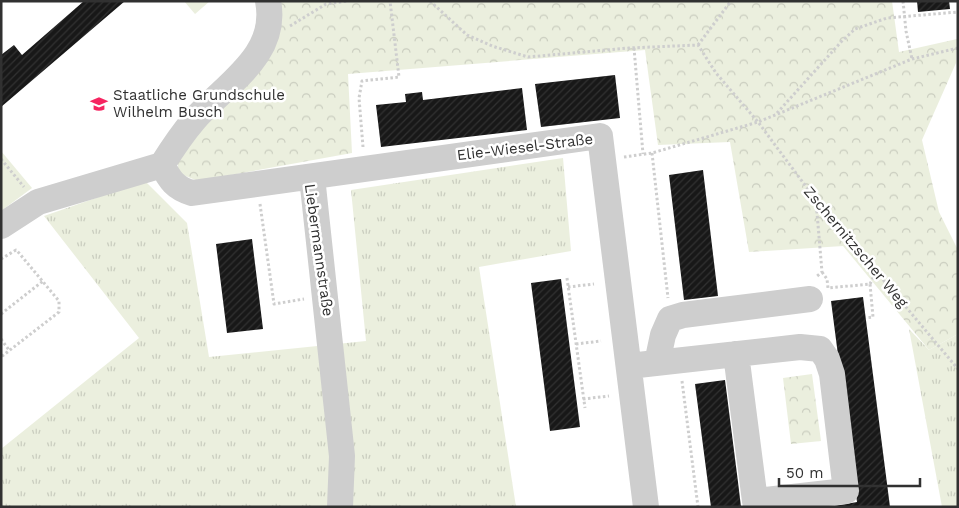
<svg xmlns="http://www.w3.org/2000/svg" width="959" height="508" viewBox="0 0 959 508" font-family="'Work Sans',sans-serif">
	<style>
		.grass { fill: url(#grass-tufts) }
		.park { fill: url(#park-crowns) }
		.pitch { fill: #ebefde }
		.building { fill: url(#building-hatch) }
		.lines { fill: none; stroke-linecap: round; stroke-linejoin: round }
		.path { stroke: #cecece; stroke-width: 3; stroke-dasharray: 2.5 2.5; stroke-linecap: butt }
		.minor { stroke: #cecece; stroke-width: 26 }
		.labels { text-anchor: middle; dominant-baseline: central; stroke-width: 5; stroke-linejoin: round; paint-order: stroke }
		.poi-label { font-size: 15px; fill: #313131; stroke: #fff; text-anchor: start }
		.street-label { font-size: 15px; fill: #313131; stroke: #fff }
	</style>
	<defs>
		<pattern id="grass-tufts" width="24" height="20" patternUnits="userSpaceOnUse" patternTransform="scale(1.25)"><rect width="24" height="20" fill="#ebefde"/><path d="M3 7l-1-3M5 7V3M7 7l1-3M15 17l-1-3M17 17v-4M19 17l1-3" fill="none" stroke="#cacdbf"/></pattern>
		<pattern id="park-crowns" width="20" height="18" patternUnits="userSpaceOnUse" patternTransform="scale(1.25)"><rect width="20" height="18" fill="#ebefde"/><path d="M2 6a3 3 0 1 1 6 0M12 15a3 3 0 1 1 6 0" fill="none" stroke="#cacdbf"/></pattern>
		<pattern id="building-hatch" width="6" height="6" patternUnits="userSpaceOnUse" patternTransform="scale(1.25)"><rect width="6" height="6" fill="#181818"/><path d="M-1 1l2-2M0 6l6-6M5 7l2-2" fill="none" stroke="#313131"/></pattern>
	</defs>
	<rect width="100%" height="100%" fill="#fff"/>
	<!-- grass -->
	<path class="grass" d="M563 158 571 251 479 267 516 507H1V449L139 338 44 216 145 181 187 223 209 357 366 341 351 190Z
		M909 329 929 350 958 334V507H942Z"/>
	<!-- park -->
	<path class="park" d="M277 1H892L899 52 957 39 956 63 922 140 939 212 958 250V334L929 350 843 246 749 252 730 142 658 145 645 50 348 74 352 153 198 181 178 173V154Z
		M812 374 821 441 791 444 783 378Z"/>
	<!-- pitch -->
	<path class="pitch" d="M184 1H210L195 14Z
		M1 151 32 188 1 211Z"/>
	<!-- building -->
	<path class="building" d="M84 1H125L1 107V55L14 45 22 55Z
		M917 1H949L950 9 918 12Z
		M615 75 620 118 541 127 535 84Z
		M522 88 527 130 381 147 376 105 406 102 405 94 422 92 423 100Z
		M703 170 718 296 684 300 669 175Z
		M252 239 263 329 227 333 216 244Z
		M561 279 580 427 550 431 531 283Z
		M863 297 890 507H829L857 502 831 301Z
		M725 380 738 482 741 507H711L695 384Z"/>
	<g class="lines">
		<!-- path -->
		<path class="path" d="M430 1 467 35 492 46 528 57 629 48 698 45 716 73 758 122 816 200 958 369
			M903 1 906 31 912 59
			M290 26 326 4 348 1
			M698 45 731 1
			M634 48 643 154
			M777 113 841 42 855 29 887 18 958 12
			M363 147 359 98 362 81 399 77 390 1
			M652 153 668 298
			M624 157 652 153 758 122 912 59 958 48
			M1 159 24 187
			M816 201 822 272 816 277
			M260 204 274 304 304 299
			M1 259 16 250 19 253 59 301V312L1 357
			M822 272 827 279 828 288 870 284 873 317 866 318
			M567 278 585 408
			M870 284 876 272
			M568 287 594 284
			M1 314 43 281
			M1 339 9 350
			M576 344 601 341
			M682 381 698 507
			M583 399 609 396"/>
		<!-- minor -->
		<path class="minor" d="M162 165C170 180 175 188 192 193L600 136 646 507
			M162 165C172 149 182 134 194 120 224 85 279 56 268 1
			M312 177 342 456 340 507
			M1 226 38 202 162 165
			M657 363 663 335 670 319 683 315 810 299
			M629 366 800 347 820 349 827 359 832 374 846 491 755 501 736 354"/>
	</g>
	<!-- icons -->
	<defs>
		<g id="school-bare" transform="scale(1.35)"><path d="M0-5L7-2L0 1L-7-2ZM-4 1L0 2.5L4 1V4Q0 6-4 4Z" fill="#f62561" stroke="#fff" stroke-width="2.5" paint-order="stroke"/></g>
	</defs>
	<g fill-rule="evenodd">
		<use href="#school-bare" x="99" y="104"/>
	</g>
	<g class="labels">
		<!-- poi labels -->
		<g class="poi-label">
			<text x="113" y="95">Staatliche Grundschule<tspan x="113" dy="17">Wilhelm Busch</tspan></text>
		</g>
		<!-- street labels -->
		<g class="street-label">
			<text transform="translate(525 147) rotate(-7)">Elie-Wiesel-Straße</text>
			<text transform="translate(856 247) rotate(50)">Zschernitzscher Weg</text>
			<text transform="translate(319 250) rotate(82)">Liebermannstraße</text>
		</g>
	</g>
	<!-- border -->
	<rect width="959" height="508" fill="none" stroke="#313131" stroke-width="5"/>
	<!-- scale -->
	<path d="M779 478v8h141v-8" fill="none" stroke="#313131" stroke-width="2.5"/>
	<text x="786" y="478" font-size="15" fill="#313131" stroke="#ffffff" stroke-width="4" paint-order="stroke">50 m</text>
</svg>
